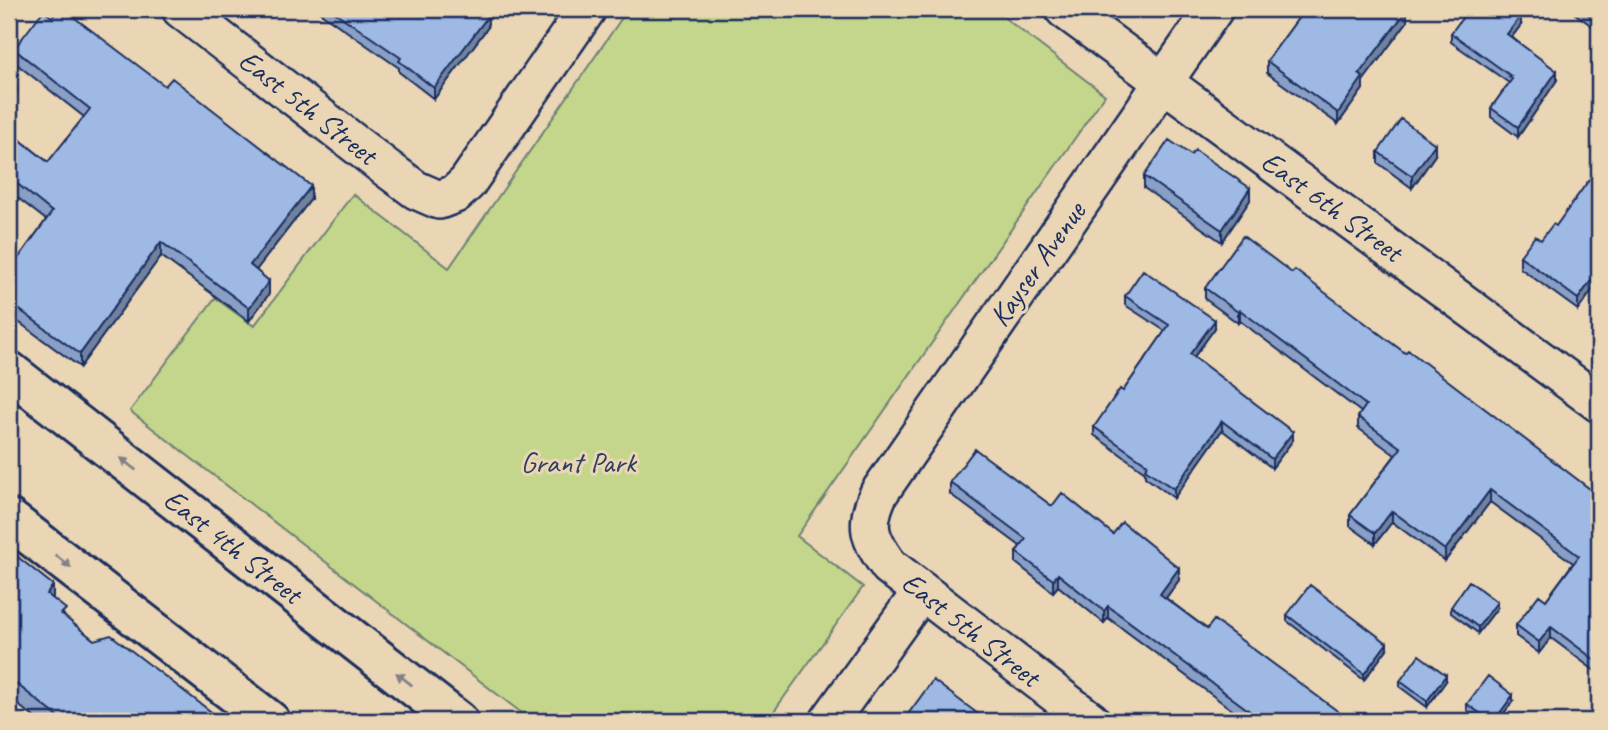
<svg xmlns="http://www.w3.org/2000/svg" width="1608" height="730" viewBox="0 0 1608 730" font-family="Caveat,sans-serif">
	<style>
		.green { fill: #c3d68b; stroke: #6f8274; stroke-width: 2 }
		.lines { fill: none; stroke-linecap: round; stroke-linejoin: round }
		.street-casing { stroke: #1b2f5e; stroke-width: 42 }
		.secondary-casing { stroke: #1b2f5e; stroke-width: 44 }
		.street { stroke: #ead5b4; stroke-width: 37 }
		.secondary { stroke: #ead5b4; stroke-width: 38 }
		.wall { fill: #899fc5; stroke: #1b2f5e; stroke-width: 2 }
		.shaded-wall { fill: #6f82a0; stroke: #1b2f5e; stroke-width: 2 }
		.building { fill: #9fb9e5; stroke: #1b2f5e; stroke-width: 2 }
		.oneway { fill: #828289 }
		.labels { text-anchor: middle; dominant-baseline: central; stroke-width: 6; stroke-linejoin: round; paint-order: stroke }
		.street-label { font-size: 30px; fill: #1b2f5e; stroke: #ead5b4 }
		.park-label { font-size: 30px; fill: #2c4062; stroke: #ead5b4 }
	</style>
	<rect width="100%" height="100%" fill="#ead5b4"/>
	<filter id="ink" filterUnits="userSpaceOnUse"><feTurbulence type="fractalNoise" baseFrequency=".0143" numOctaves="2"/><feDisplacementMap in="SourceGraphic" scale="14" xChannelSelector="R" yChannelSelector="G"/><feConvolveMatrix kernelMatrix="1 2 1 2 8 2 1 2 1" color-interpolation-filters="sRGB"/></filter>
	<g filter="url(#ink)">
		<!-- green -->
		<path class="green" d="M628 9H993L1105 95 797 536 863 587 767 721H532L130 411 215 298 254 326 353 194 449 268Z"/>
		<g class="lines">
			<!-- street casing -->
			<g class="street-casing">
				<path id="street" d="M181 9 385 167 416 190 439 200 455 194 467 183 587 9
					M1064 9 1599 403
					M829 721 922 591
					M1091 721 889 566C869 538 864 525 879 493L1214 9"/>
			</g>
			<!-- secondary casing -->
			<g class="secondary-casing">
				<path id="secondary" d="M9 371 458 721
					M9 519 270 721"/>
			</g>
			<!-- street -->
			<use href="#street" class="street"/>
			<!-- secondary -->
			<use href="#secondary" class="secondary"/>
		</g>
		<!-- wall -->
		<path class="wall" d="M315 9H478L488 27 434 99 399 72V68Z
			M1305 9H1408L1407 10V22L1363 81V89L1338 124 1267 73V61Z
			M1574 9H1599V31L1574 13Z
			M1521 25 1512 37 1557 80 1518 137 1491 117V108L1509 83 1451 42V33Z
			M14 49 311 199 256 270 269 294 249 321 161 256 80 367 9 315V271L46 220 9 191V131L48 162 84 117 14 62Z
			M1378 152 1435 155 1412 188 1378 163Z
			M1191 155 1250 200 1222 242 1144 188V176Z
			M1599 166V281L1578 310 1520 268V256L1541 240 1556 226Z
			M1292 273 1405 353 1599 496V674L1551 638 1539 653 1516 636V625L1546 600 1573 563 1490 502 1445 561 1392 522 1375 544 1350 526V515L1395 455 1358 428V417L1361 412 1240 321 1238 323 1205 299V288Z
			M1125 296 1215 328 1194 357 1293 440 1272 468 1222 430 1174 498 1145 477V472L1094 435V427L1123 391 1165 331 1125 305Z
			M950 482 1052 506 1113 534 1179 580 1166 598 1207 629 1351 721H1247L1108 618 1104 623 1058 586 1053 592 1016 563V552L1020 546 950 494Z
			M9 550 53 599 66 618 94 640 223 721H39L9 698Z
			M1451 607 1497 608 1478 633 1451 613Z
			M1287 615 1387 649 1364 680 1287 621Z
			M1400 681H1446L1427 707 1400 687Z
			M1513 701 1498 721H1483L1467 710V704Z"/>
		<!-- shaded-wall -->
		<path class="shaded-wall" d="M1407 10V22L1363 81V89L1338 124V113L1359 74Z
			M488 16V27L434 99V88Z
			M1521 16V25L1507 43V34Z
			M1557 71V80L1518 137V127Z
			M17 87V93L9 103V97Z
			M1435 144V155L1412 188V176Z
			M311 186V199L250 278V265Z
			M1250 188V200L1222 242V230Z
			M161 242V256L80 367V354Z
			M1599 269V281L1578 310V299Z
			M269 281V294L249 321V308Z
			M1240 310V321L1238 323V312Z
			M1215 320V328L1190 362V354Z
			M1222 421V430L1174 498V489Z
			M1293 432V440L1272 468V459Z
			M1490 490V502L1445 561V550Z
			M1392 511V522L1375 544V533Z
			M1179 568V580L1160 606V594Z
			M1058 574V586L1053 592V580Z
			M53 585V605L47 594Z
			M1497 602V608L1478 633V627Z
			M1108 606V618L1104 623V611Z
			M1551 627V638L1539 653V642Z
			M1387 643V649L1364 680V674Z
			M1446 675V681L1427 707V701Z
			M1513 695V701L1498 721H1494Z"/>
		<!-- building -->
		<path class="building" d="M59 9H63L165 86 172 78 311 186 250 265 269 281 249 308 161 242 80 354 9 302V271L52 212 9 177V131L48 162 90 109 14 49 43 11 52 17Z
			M330 9H478L488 16 434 88 399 61 401 58Z
			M1305 9H1405L1407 10 1359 74 1363 77 1338 113 1267 61Z
			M1469 9H1511L1521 16 1507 34 1557 71 1518 127 1491 108 1512 79 1509 77 1511 76 1451 33Z
			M1580 9H1599V22Z
			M9 81 17 87 9 97Z
			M1401 119 1435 144 1412 176 1378 152Z
			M1169 140 1191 155 1195 150 1250 188 1222 230 1144 176Z
			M1599 166V269L1578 299 1520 256 1535 236 1541 240 1553 224 1556 226Z
			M1243 236 1292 273 1295 270 1405 353 1408 350 1599 496V663L1551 627 1539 642 1516 625 1539 595 1546 600 1579 556 1490 490 1445 550 1392 511 1375 533 1350 515 1401 448 1358 417 1366 405 1240 310 1238 312 1205 288Z
			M1143 270 1215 320 1190 354 1293 432 1272 459 1222 421 1174 489 1145 469 1148 465 1094 427 1120 389 1123 391 1169 325 1125 296Z
			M975 449 1052 506 1062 493 1113 534 1122 522 1179 568 1160 594 1207 629 1214 620 1351 721H1263L1108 606 1104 611 1058 574 1053 580 1016 552 1026 539 950 482Z
			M9 550 53 585 47 594 66 609 61 614 94 640 111 635 223 721H53L57 716 9 678Z
			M1469 581 1497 602 1478 627 1451 607Z
			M1310 585 1387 643 1364 674 1287 615Z
			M1419 655 1446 675 1427 701 1400 681Z
			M1488 676 1513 695 1494 721H1491L1467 704Z
			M933 680 986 720 991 714 1001 721H903Z"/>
		<!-- one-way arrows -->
		<defs><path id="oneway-solid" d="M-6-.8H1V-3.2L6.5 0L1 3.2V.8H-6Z" transform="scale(1.75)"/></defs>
		<g class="oneway">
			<use href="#oneway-solid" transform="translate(128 464) rotate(-142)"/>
			<use href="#oneway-solid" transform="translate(63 561) rotate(38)"/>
			<use href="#oneway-solid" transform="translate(404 679) rotate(-142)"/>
		</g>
	</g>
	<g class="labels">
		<!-- street labels -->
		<g class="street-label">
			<text transform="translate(308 107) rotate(38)">East 5th Street</text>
			<text transform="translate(1332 206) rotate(36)">East 6th Street</text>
			<text transform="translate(1037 264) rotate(-55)">Kayser Avenue</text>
			<text transform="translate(233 546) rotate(38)">East 4th Street</text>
			<text transform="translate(971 629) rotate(38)">East 5th Street</text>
		</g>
		<!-- park labels -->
		<g class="park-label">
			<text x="578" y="462">Grant Park</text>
		</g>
	</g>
	<!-- margin -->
	<rect width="1608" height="730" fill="none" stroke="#ead5b4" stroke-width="35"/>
	<rect x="18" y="18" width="1573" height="695" fill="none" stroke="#1b2f5e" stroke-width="2.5" filter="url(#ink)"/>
</svg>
